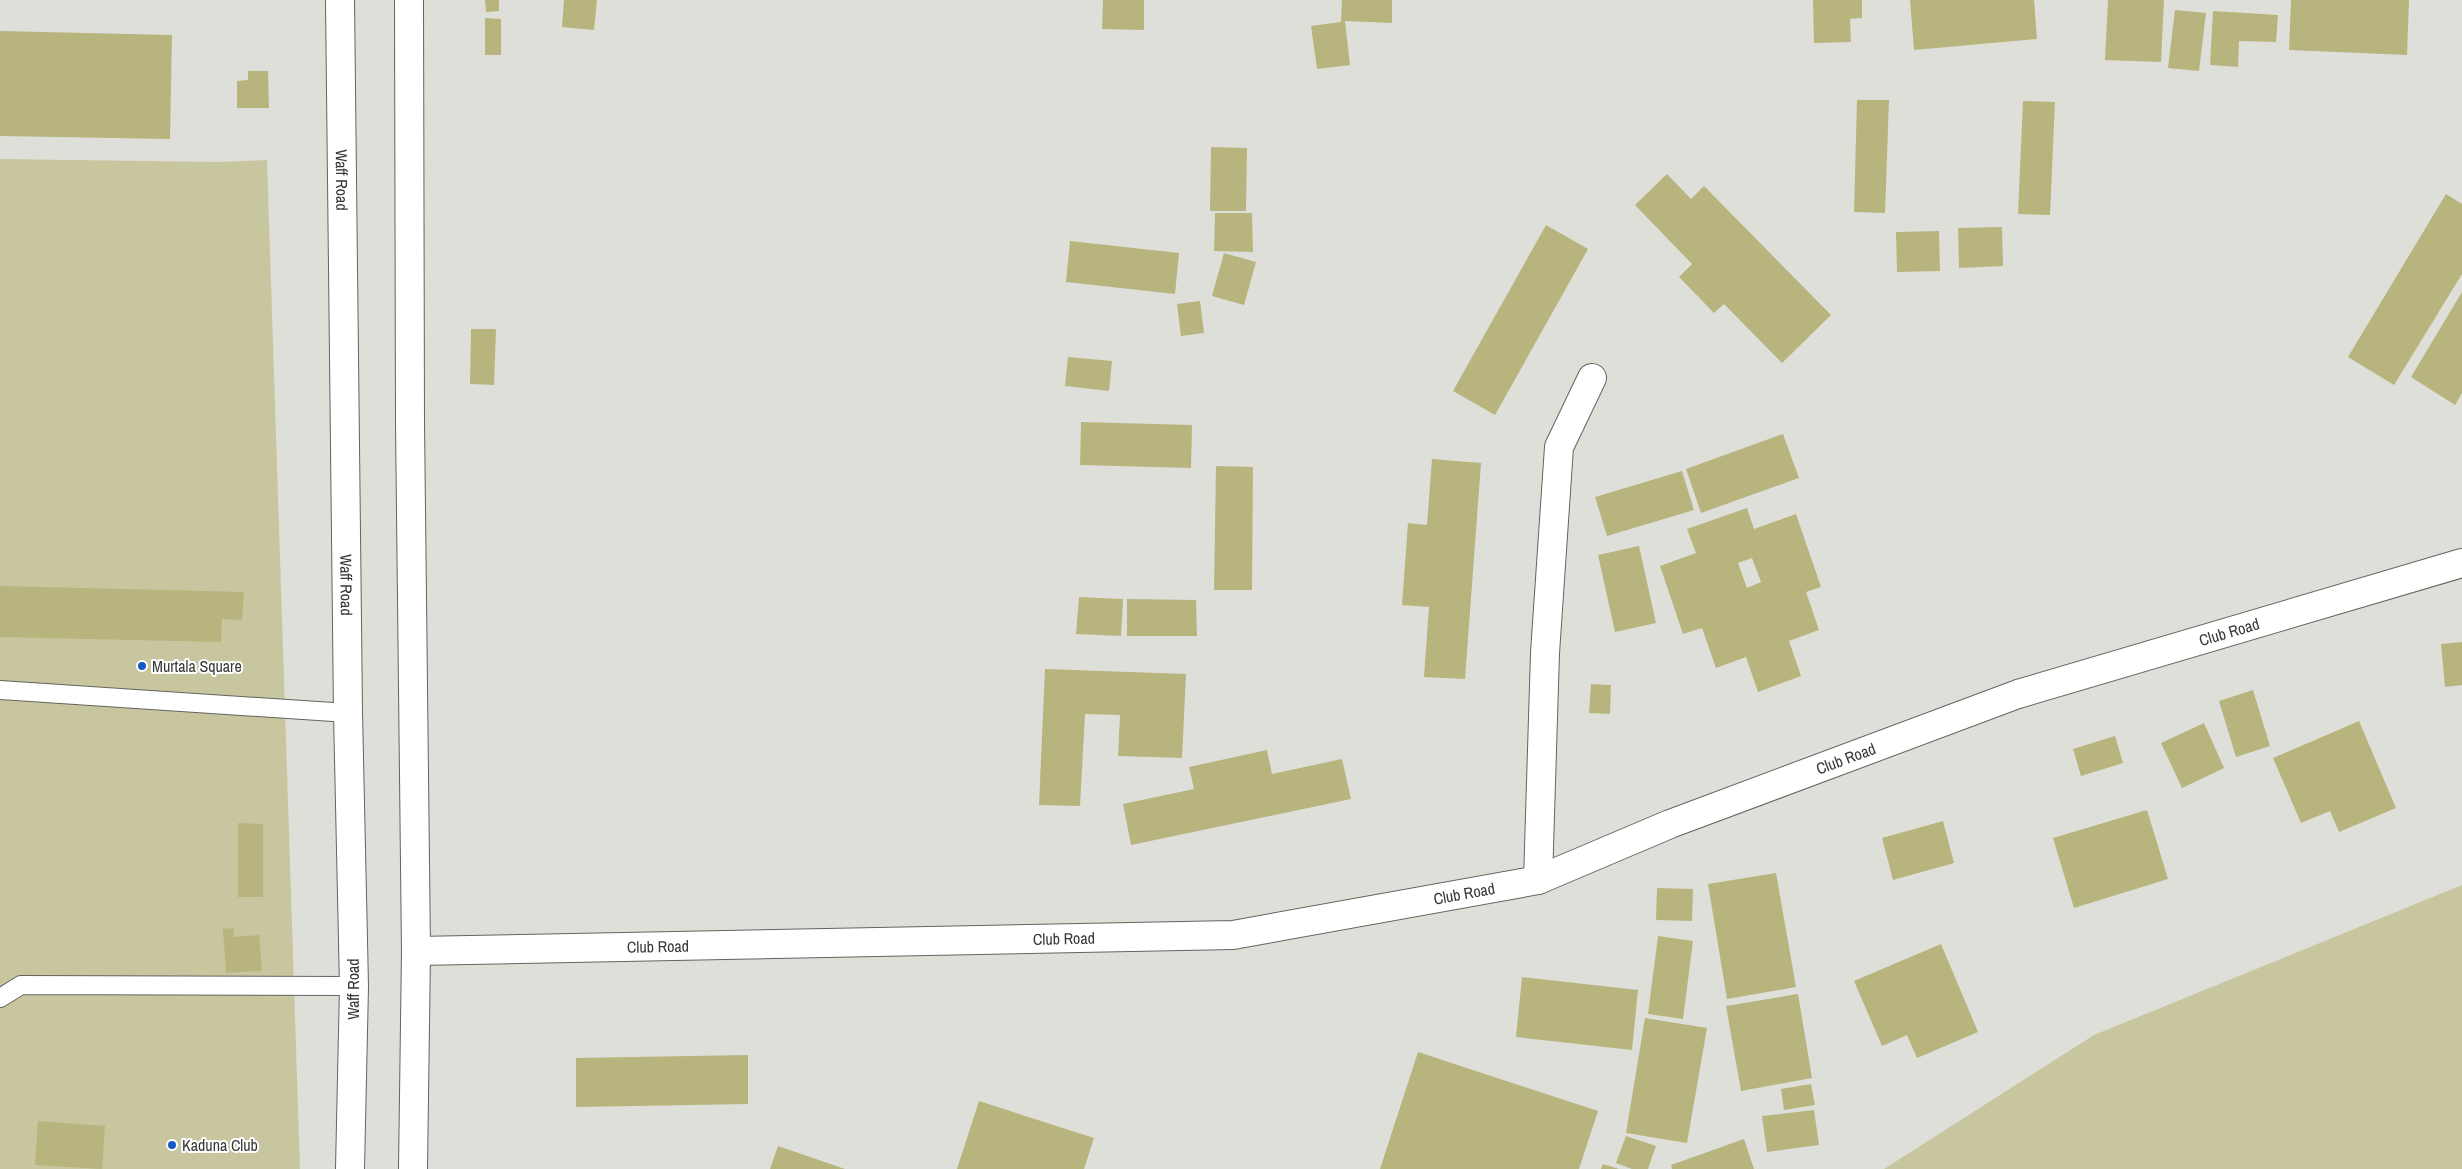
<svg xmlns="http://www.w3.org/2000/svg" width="2462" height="1169" viewBox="0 0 2462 1169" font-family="'Archivo Narrow',sans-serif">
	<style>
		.green { fill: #c8c69e }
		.building { fill: #b7b47e; fill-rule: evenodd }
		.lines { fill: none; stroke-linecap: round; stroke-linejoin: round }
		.service-casing { stroke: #64645f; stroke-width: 20 }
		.minor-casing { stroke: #64645f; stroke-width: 30 }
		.tertiary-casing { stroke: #64645f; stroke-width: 30 }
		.service { stroke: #fff; stroke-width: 18 }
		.minor { stroke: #fff; stroke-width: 28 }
		.tertiary { stroke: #fff; stroke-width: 28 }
		.poi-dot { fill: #155ac5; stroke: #fff; stroke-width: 2 }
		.labels { text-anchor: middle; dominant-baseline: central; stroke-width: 4; stroke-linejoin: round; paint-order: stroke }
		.street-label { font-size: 16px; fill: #373735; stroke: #fff }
		.poi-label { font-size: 16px; fill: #373735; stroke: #fff; text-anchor: start }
	</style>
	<rect width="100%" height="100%" fill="#dfdfda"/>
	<!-- green -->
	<path class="green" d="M0 159 218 162 267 160 300 1169H0Z
		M2462 885V1169H1884L2094 1035Z"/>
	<!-- building -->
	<path class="building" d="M485 0H499V11L486 12Z
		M564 0H597L594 30 562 27Z
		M1103 0H1144V30L1102 29Z
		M1342 0H1392V23L1345 21 1350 65 1317 69 1311 26 1341 22Z
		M1813 0H1862V18L1850 19 1851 42 1814 43Z
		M1910 0H2034L2037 39 1914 50Z
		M2108 0H2164L2161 62 2105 60Z
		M2291 0H2409L2407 55 2289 50Z
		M2175 10 2206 13 2199 71 2168 68Z
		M2213 11 2278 15 2276 42 2239 41 2238 67 2210 65Z
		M485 18 501 19V55H485Z
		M0 31 172 35 170 139 0 136Z
		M248 71H268L269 108H237V81L248 80Z
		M1857 100H1889L1885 213 1854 212Z
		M2023 101 2055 102 2050 215 2018 214Z
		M1211 147 1247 148 1246 211H1210Z
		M1667 174 1691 199 1704 186 1831 315 1782 363 1724 304 1714 313 1679 277 1692 264 1635 205Z
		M2446 194 2462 204V274L2394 385 2348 357Z
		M1215 213H1252L1253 252 1214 251Z
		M1546 225 1588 249 1495 415 1453 391Z
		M2002 227 2003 266 1959 268 1958 228Z
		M1939 231 1940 271 1897 272 1896 232Z
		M1070 241 1179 253 1175 294 1066 282Z
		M1224 253 1256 262 1244 305 1212 296Z
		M2462 292V393L2455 405 2411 377Z
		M1200 301 1204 333 1181 336 1177 304Z
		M471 329H496L494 385 470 384Z
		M1068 357 1112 361 1109 391 1065 386Z
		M1081 422 1192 425 1191 468 1080 465Z
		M1783 434 1799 478 1701 513 1686 469Z
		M1432 459 1481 463 1465 679 1424 677 1429 607 1402 605 1408 523 1427 525Z
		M1216 466 1253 467 1252 590H1214Z
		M1682 471 1694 510 1607 536 1595 497Z
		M1747 508 1754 529 1796 514 1821 587 1806 592 1819 630 1789 641 1801 676 1758 692 1746 657 1716 668 1702 628 1683 634 1660 566 1696 553 1687 529ZM1752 558 1761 582 1747 588 1738 563Z
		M1639 546 1656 623 1615 632 1598 555Z
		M0 586 244 592 242 620 222 619 221 642 0 637Z
		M1079 597 1123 599 1121 636 1076 634Z
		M1127 599 1196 600 1197 636H1127Z
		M2462 642V685L2445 687 2441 644Z
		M1045 669 1186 674 1182 758 1118 756 1120 715 1085 714 1080 806 1039 805Z
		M1591 684 1611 685 1610 714 1589 713Z
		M2253 690 2270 746 2236 757 2219 701Z
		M2359 721 2396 808 2339 832 2330 811 2301 823 2273 758Z
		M2204 723 2224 768 2182 788 2161 743Z
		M2115 736 2123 763 2081 776 2073 749Z
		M1267 750 1272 774 1342 759 1351 799 1131 845 1123 804 1194 789 1189 767Z
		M2147 810 2168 879 2074 908 2053 838Z
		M1943 821 1954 863 1893 880 1882 838Z
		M238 823 263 824V897H238Z
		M1776 873 1796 987 1727 999 1708 884Z
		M1657 888 1693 889 1692 921 1656 920Z
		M233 928 234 937 259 935 262 971 226 973 223 929Z
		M1658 936 1693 941 1683 1019 1648 1014Z
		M1941 944 1978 1032 1917 1058 1907 1035 1882 1046 1854 981Z
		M1522 977 1638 990 1632 1050 1516 1037Z
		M1798 994 1812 1078 1741 1091 1726 1006Z
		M1645 1018 1707 1028 1687 1143 1626 1133Z
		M1418 1052 1598 1111 1579 1169H1380Z
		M748 1055V1104L576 1107V1058Z
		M1811 1084 1815 1105 1784 1110 1781 1089Z
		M979 1101 1094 1138 1084 1169H957Z
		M1814 1110 1819 1145 1767 1152 1762 1116Z
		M38 1121 105 1126 102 1169 35 1165Z
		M1626 1136 1656 1146 1648 1169H1632L1616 1163Z
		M1744 1139 1754 1169H1672L1671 1165Z
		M778 1146 845 1169H770Z
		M1603 1164 1619 1169H1601Z"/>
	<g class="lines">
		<!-- service casing -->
		<g class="service-casing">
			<path id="service" d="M0 690 348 713
				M0 998 21 985 354 986"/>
		</g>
		<!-- minor casing -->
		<g class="minor-casing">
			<g id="minor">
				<path d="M1538 880 1545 653 1559 447 1592 378"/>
				<path id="s1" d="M416 951 1233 935 1538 880 1670 824 2018 694 2462 563"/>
			</g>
		</g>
		<!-- tertiary casing -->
		<g class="tertiary-casing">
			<g id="tertiary">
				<path id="s2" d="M340 0 348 713 354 986 350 1169"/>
				<path d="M409 0 410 423 416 951 413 1169"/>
			</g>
		</g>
		<!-- service -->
		<use href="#service" class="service"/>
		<!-- minor -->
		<use href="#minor" class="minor"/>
		<!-- tertiary -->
		<use href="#tertiary" class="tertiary"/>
	</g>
	<!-- markers -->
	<g class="poi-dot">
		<circle cx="142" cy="666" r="5"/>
		<circle cx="172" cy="1145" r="5"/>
	</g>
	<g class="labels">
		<!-- street labels -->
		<g class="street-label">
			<text stroke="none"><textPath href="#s2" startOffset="180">Waff Road</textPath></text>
			<text stroke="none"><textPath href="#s2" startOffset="585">Waff Road</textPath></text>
			<text stroke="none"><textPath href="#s1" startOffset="1862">Club Road</textPath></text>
			<text stroke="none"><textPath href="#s1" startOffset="1458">Club Road</textPath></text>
			<text stroke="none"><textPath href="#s1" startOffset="1052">Club Road</textPath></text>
			<text stroke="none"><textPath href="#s1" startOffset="648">Club Road</textPath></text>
			<text stroke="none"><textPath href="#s1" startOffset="242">Club Road</textPath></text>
			<text transform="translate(353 989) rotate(-90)">Waff Road</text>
		</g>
		<!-- poi labels -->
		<g class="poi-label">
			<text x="152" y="666">Murtala Square</text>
			<text x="182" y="1145">Kaduna Club</text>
		</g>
	</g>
</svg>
